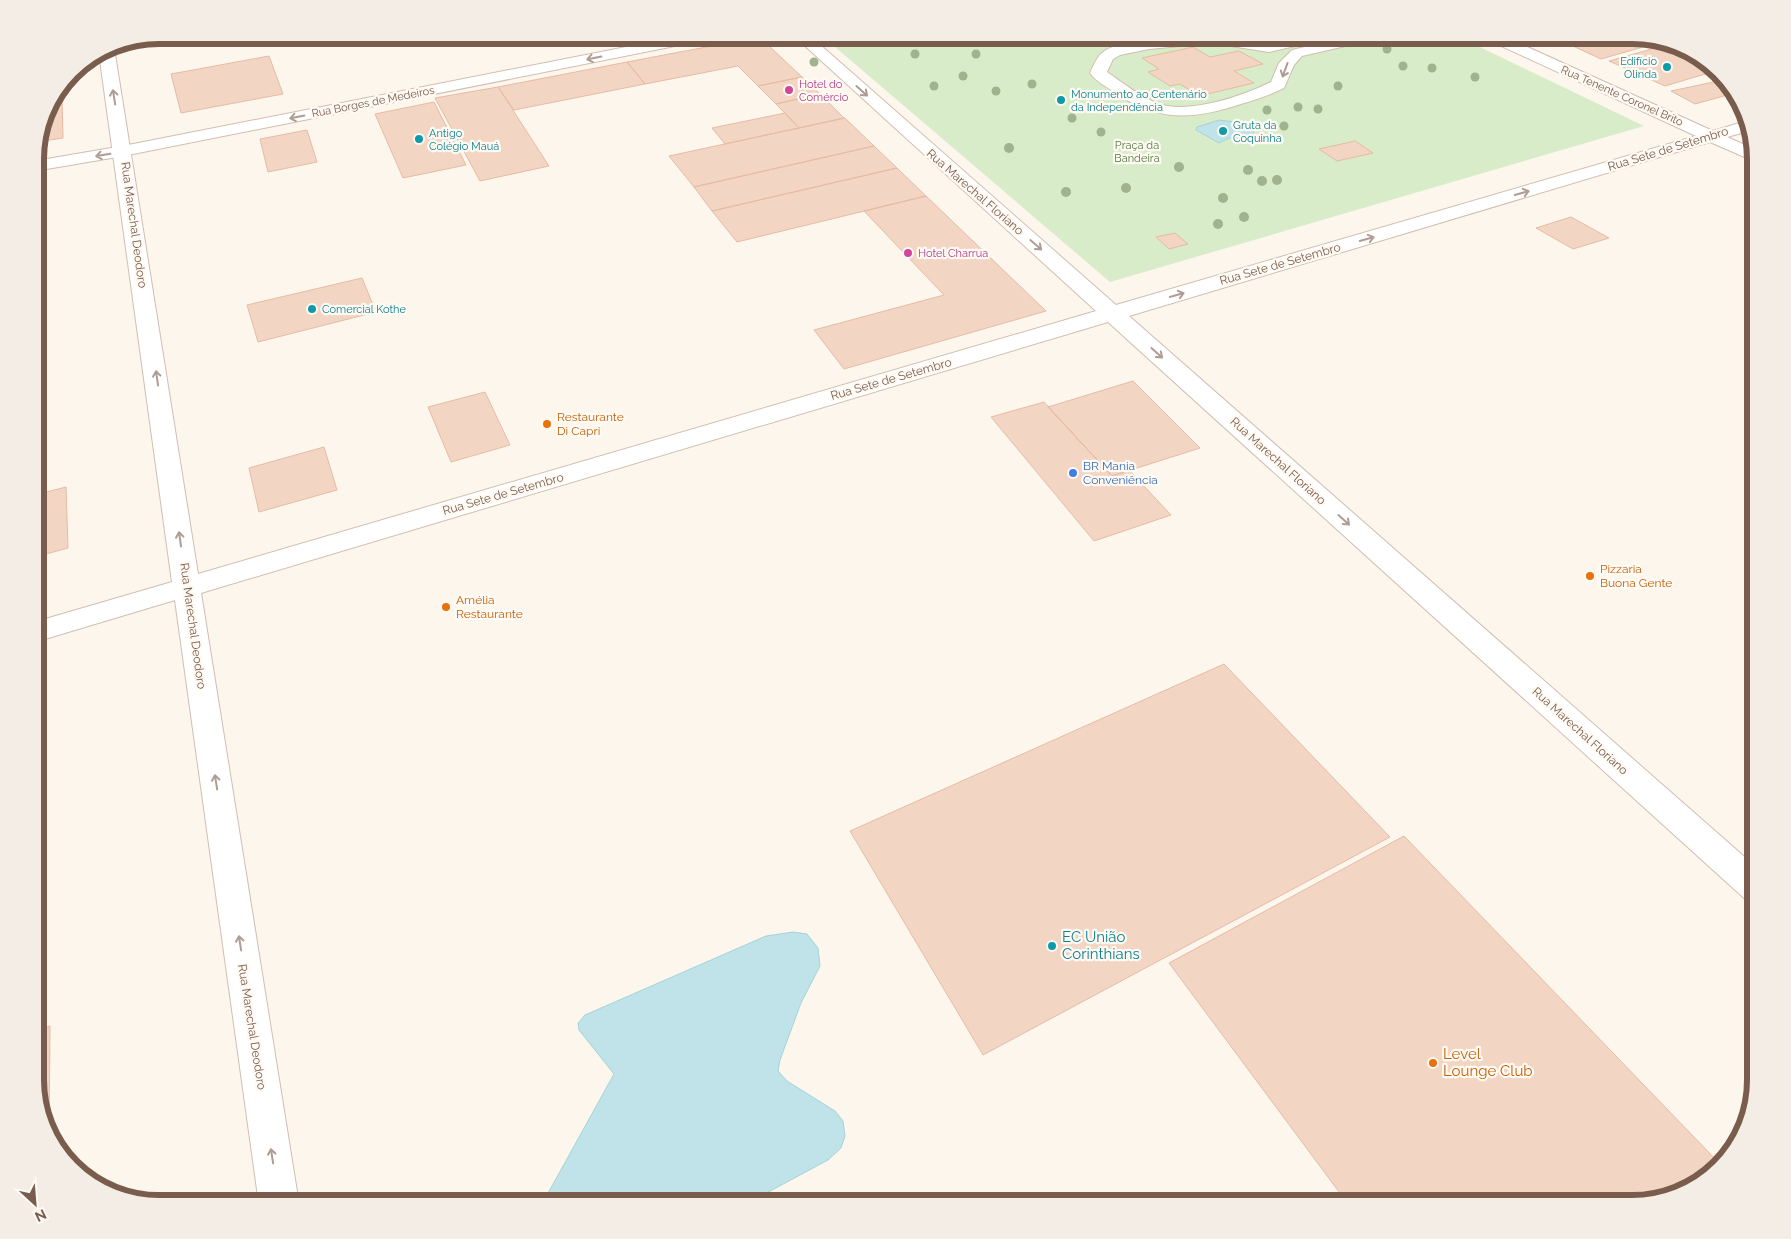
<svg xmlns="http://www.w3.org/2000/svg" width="1791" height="1239" viewBox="0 0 1791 1239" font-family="Raleway,sans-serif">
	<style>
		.green { fill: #d8ecc9 }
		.water { fill: #bfe3e8; stroke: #a5d3da }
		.building { fill: #f3d5c3; stroke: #e6bba3 }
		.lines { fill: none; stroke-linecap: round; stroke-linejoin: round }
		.service-casing { stroke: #d1beb0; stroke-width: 2 }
		.minor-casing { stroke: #d1beb0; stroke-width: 2 }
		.tertiary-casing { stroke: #d1beb0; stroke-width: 2 }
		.service { fill: #fff; fill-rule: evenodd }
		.minor { fill: #fff; fill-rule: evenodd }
		.tertiary { fill: #fff; fill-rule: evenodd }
		.tree { fill: #a0b28e }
		.oneway { stroke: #af9d94 }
		.culture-dot { fill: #0f9aa8; stroke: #fffaf3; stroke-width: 2 }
		.hotel-dot { fill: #d1479c; stroke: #fffaf3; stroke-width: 2 }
		.food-dot { fill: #e8710a; stroke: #fffaf3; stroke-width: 2 }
		.shop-dot { fill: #3f7fe0; stroke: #fffaf3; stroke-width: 2 }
		.labels { text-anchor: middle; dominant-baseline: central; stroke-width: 4.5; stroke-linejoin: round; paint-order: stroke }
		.far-culture-label { font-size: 11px; fill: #0d838f; stroke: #fffaf3; text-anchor: start }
		.far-hotel-label { font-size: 11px; fill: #b23c85; stroke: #fffaf3; text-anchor: start }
		.far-street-label { font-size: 11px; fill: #7a5c4d; stroke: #fffaf3 }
		.far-park-label { font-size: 11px; fill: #537a41; stroke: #fffaf3 }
		.street-label { font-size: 12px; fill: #7a5c4d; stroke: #fffaf3 }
		.food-label { font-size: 12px; fill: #c56008; stroke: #fffaf3; text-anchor: start }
		.shop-label { font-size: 12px; fill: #366cbe; stroke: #fffaf3; text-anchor: start }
		.near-culture-label { font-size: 15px; fill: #0d838f; stroke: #fffaf3; text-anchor: start }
		.near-food-label { font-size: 15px; fill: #c56008; stroke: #fffaf3; text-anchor: start }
		.rim { fill: none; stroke: #7a5c4d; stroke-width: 6 }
	</style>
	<rect width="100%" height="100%" fill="#fdf6ec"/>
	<!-- green -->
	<path class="green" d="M821 35H1455L1644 126 1110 282Z"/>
	<!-- water -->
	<path class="water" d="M1219 120 1244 123 1254 132 1252 137 1244 140 1229 138 1219 143 1196 130 1197 127Z
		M793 932 807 934 818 948 820 966 801 1003 780 1060 778 1071 787 1081 835 1111 843 1121 845 1136 841 1148 828 1160 746 1204H542L614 1074 579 1030 578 1023 585 1015 766 936Z"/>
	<!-- building -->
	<path class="building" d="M1549 35H1632L1657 43 1601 59Z
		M738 41 768 45 802 77 758 86 738 66 645 84 627 62Z
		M1666 45 1707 62 1715 71 1665 86 1609 61Z
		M1193 47 1210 57 1239 51 1263 64 1234 71 1254 83 1199 96 1180 84 1170 86 1148 72 1159 69 1142 58Z
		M269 56 283 94 181 113 171 74Z
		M627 62 645 84 514 110 498 87Z
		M69 75V91L57 93Z
		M802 77 820 94 776 104 758 86Z
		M1723 80 1733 90 1725 92 1731 94 1695 104 1671 91Z
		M498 87 549 166 480 181 435 98Z
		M820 94 844 118 799 128 776 104Z
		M62 99 63 138 37 142 45 111 51 101Z
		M434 102 466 165 403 178 375 114Z
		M785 113 799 128 725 144 712 128Z
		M845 118 874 146 694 187 669 156Z
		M307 130 317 162 268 172 260 139Z
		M1355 141 1373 153 1337 161 1319 149Z
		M874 146 897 168 712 211 694 187Z
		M897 168 926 196 737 242 712 211Z
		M926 196 1046 311 844 369 814 330 944 295 864 211Z
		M1571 217 1609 238 1573 249 1536 228Z
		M1175 233 1188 244 1169 249 1156 237Z
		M362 278 376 312 258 342 247 305Z
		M1133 381 1200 448 1112 476 1048 407Z
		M485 392 510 445 451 462 428 407Z
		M1044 402 1112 476 1129 470 1171 515 1094 541 991 417Z
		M324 447 337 490 259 512 249 468Z
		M66 487 68 548 35 557V495Z
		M1224 664 1390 837 983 1055 850 831Z
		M1404 836 1719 1163 1687 1191 1632 1204H1348L1169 963Z
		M50 1026 49 1135 35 1088V1031Z"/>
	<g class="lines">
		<!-- service casing -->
		<g class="service-casing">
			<path id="service" d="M1196 35H1222L1269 42 1304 35H1332L1330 38 1269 52 1212 43 1149 49 1120 55 1113 59 1107 72C1123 83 1140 97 1159 104 1190 114 1243 96 1271 82L1279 63 1292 50 1355 35H1382L1380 38 1302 56 1294 65 1284 88C1270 95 1255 100 1241 104 1192 120 1158 122 1114 92 1106 86 1095 81 1090 73 1093 67 1096 58 1102 53 1115 40 1176 37 1196 35Z"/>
		</g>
		<!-- minor casing -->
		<g class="minor-casing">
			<path id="minor" d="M687 35H717L710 39 123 156 35 171V161L123 146Z"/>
		</g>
		<!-- tertiary casing -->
		<g class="tertiary-casing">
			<path id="tertiary" d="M793 35H809L1116 305 1696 136 1484 38 1482 35H1501L1713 131 1746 121 1749 131 1727 137 1754 149 1756 162 1710 142 1129 316 1756 867V903L1744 898 1108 322 201 593 299 1204H259L175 600 35 642V622L172 582 99 53 111 45 114 48 198 574 1096 311Z"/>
		</g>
		<!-- service -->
		<use href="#service" class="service"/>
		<!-- minor -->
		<use href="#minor" class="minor"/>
		<!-- tertiary -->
		<use href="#tertiary" class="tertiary"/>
	</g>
	<!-- trees -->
	<g class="tree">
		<circle cx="1387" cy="49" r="4.5"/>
		<circle cx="915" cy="54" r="4.5"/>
		<circle cx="976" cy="54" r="4.5"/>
		<circle cx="814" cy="62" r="4.5"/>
		<circle cx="1403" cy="66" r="4.5"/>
		<circle cx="1432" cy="68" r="4.5"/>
		<circle cx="963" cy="76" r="4.5"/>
		<circle cx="1475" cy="77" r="4.5"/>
		<circle cx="1032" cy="84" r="4.5"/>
		<circle cx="934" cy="86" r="4.5"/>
		<circle cx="1338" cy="86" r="4.5"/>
		<circle cx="996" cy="91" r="4.5"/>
		<circle cx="1298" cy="107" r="4.5"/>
		<circle cx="1318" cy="109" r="4.5"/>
		<circle cx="1267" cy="110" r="4.5"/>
		<circle cx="1072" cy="118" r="4.5"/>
		<circle cx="1284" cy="126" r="4.5"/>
		<circle cx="1101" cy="132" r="4.5"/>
		<circle cx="1009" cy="148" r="5"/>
		<circle cx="1179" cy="167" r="5"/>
		<circle cx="1248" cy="170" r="5"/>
		<circle cx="1277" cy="180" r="5"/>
		<circle cx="1262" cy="181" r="5"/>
		<circle cx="1126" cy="188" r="5"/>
		<circle cx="1066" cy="192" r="5"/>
		<circle cx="1223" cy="198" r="5"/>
		<circle cx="1244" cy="217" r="5"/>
		<circle cx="1218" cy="224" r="5"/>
	</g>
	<!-- one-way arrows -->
	<defs><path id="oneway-shaft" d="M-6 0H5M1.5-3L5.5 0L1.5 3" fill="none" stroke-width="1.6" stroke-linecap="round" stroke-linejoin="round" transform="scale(1.25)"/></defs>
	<g class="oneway">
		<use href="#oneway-shaft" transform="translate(594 58) rotate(169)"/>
		<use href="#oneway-shaft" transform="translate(1285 70) rotate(110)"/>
		<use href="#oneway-shaft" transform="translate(862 91) rotate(42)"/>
		<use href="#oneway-shaft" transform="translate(114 97) rotate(-99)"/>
		<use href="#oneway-shaft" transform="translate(297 117) rotate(169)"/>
		<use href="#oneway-shaft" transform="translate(103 155) rotate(170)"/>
		<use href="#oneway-shaft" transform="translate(1522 193) rotate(-16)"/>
		<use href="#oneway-shaft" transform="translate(1367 239) rotate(-16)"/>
		<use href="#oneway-shaft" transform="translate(1036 245) rotate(41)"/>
		<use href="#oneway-shaft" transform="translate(1177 295) rotate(-16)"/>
		<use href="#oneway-shaft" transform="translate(1157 353) rotate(42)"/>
		<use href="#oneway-shaft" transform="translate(157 378) rotate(-98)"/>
		<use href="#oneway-shaft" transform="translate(1344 520) rotate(42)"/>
		<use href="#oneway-shaft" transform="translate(180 539) rotate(-98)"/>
		<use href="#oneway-shaft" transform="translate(216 782) rotate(-99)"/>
		<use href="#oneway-shaft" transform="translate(240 943) rotate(-99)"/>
		<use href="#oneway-shaft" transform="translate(272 1156) rotate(-99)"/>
	</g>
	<!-- markers -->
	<g class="culture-dot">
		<circle cx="1667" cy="67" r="5"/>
		<circle cx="1061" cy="100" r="5"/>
		<circle cx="1223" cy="131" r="5"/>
		<circle cx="419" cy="139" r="5"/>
		<circle cx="312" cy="309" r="5"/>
		<circle cx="1052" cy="946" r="5"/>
	</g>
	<g class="hotel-dot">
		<circle cx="789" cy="90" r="5"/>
		<circle cx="908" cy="253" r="5"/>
	</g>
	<g class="food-dot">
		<circle cx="547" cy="424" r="5"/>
		<circle cx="1590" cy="576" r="5"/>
		<circle cx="446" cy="607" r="5"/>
		<circle cx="1433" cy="1063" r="5"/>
	</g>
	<circle class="shop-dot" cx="1073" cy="473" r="5"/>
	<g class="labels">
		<!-- far-culture labels -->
		<g class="far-culture-label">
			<text x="1657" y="61" text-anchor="end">Edifício<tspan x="1657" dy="13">Olinda</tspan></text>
			<text x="1071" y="94">Monumento ao Centenário<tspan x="1071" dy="13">da Independência</tspan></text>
			<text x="1233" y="125">Gruta da<tspan x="1233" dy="13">Coquinha</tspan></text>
			<text x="429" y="133">Antigo<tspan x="429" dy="13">Colégio Mauá</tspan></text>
			<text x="322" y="309">Comercial Kothe</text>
		</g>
		<!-- far-hotel labels -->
		<g class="far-hotel-label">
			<text x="799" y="84">Hotel do<tspan x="799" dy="13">Comércio</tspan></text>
			<text x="918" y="253">Hotel Charrua</text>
		</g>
		<!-- far-street labels -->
		<g class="far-street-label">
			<text transform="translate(1622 96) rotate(24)">Rua Tenente Coronel Brito</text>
			<text transform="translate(373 102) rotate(-11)">Rua Borges de Medeiros</text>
		</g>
		<!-- far-park labels -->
		<g class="far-park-label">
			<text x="1137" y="145">Praça da<tspan x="1137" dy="13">Bandeira</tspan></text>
		</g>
		<!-- street labels -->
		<g class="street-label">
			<text transform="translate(1668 149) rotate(-17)">Rua Sete de Setembro</text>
			<text transform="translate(975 192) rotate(41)">Rua Marechal Floriano</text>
			<text transform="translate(134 225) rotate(82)">Rua Marechal Deodoro</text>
			<text transform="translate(1280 264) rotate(-16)">Rua Sete de Setembro</text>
			<text transform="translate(891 379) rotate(-16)">Rua Sete de Setembro</text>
			<text transform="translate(1278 461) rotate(42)">Rua Marechal Floriano</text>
			<text transform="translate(503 494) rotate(-16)">Rua Sete de Setembro</text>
			<text transform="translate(193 626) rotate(82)">Rua Marechal Deodoro</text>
			<text transform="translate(1580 731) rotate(42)">Rua Marechal Floriano</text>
			<text transform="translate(252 1027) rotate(81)">Rua Marechal Deodoro</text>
		</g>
		<!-- food labels -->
		<g class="food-label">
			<text x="557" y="417">Restaurante<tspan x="557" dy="14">Di Capri</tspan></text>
			<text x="1600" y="569">Pizzaria<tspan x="1600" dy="14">Buona Gente</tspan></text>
			<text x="456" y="600">Amélia<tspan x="456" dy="14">Restaurante</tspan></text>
		</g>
		<!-- shop labels -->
		<g class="shop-label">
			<text x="1083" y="466">BR Mania<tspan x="1083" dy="14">Conveniência</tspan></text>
		</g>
		<!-- near-culture labels -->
		<g class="near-culture-label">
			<text x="1062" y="937">EC União<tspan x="1062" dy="17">Corinthians</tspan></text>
		</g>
		<!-- near-food labels -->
		<g class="near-food-label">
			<text x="1443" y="1054">Level<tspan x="1443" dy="17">Lounge Club</tspan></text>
		</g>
	</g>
	<!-- crop -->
	<path d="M0 0H1791V1239H0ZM159 44H1632A115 115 0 0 1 1747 159V1080A115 115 0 0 1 1632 1195H159A115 115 0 0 1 44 1080V159A115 115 0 0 1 159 44Z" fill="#f4ede6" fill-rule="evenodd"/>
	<path class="rim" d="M159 44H1632A115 115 0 0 1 1747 159V1080A115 115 0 0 1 1632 1195H159A115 115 0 0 1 44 1080V159A115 115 0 0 1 159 44Z"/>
	<!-- north arrow -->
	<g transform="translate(35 1204) rotate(154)" stroke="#fffaf3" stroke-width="4" paint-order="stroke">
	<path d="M0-4L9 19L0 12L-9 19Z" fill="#7a5c4d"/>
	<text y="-8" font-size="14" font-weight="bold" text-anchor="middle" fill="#7a5c4d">N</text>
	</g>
</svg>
